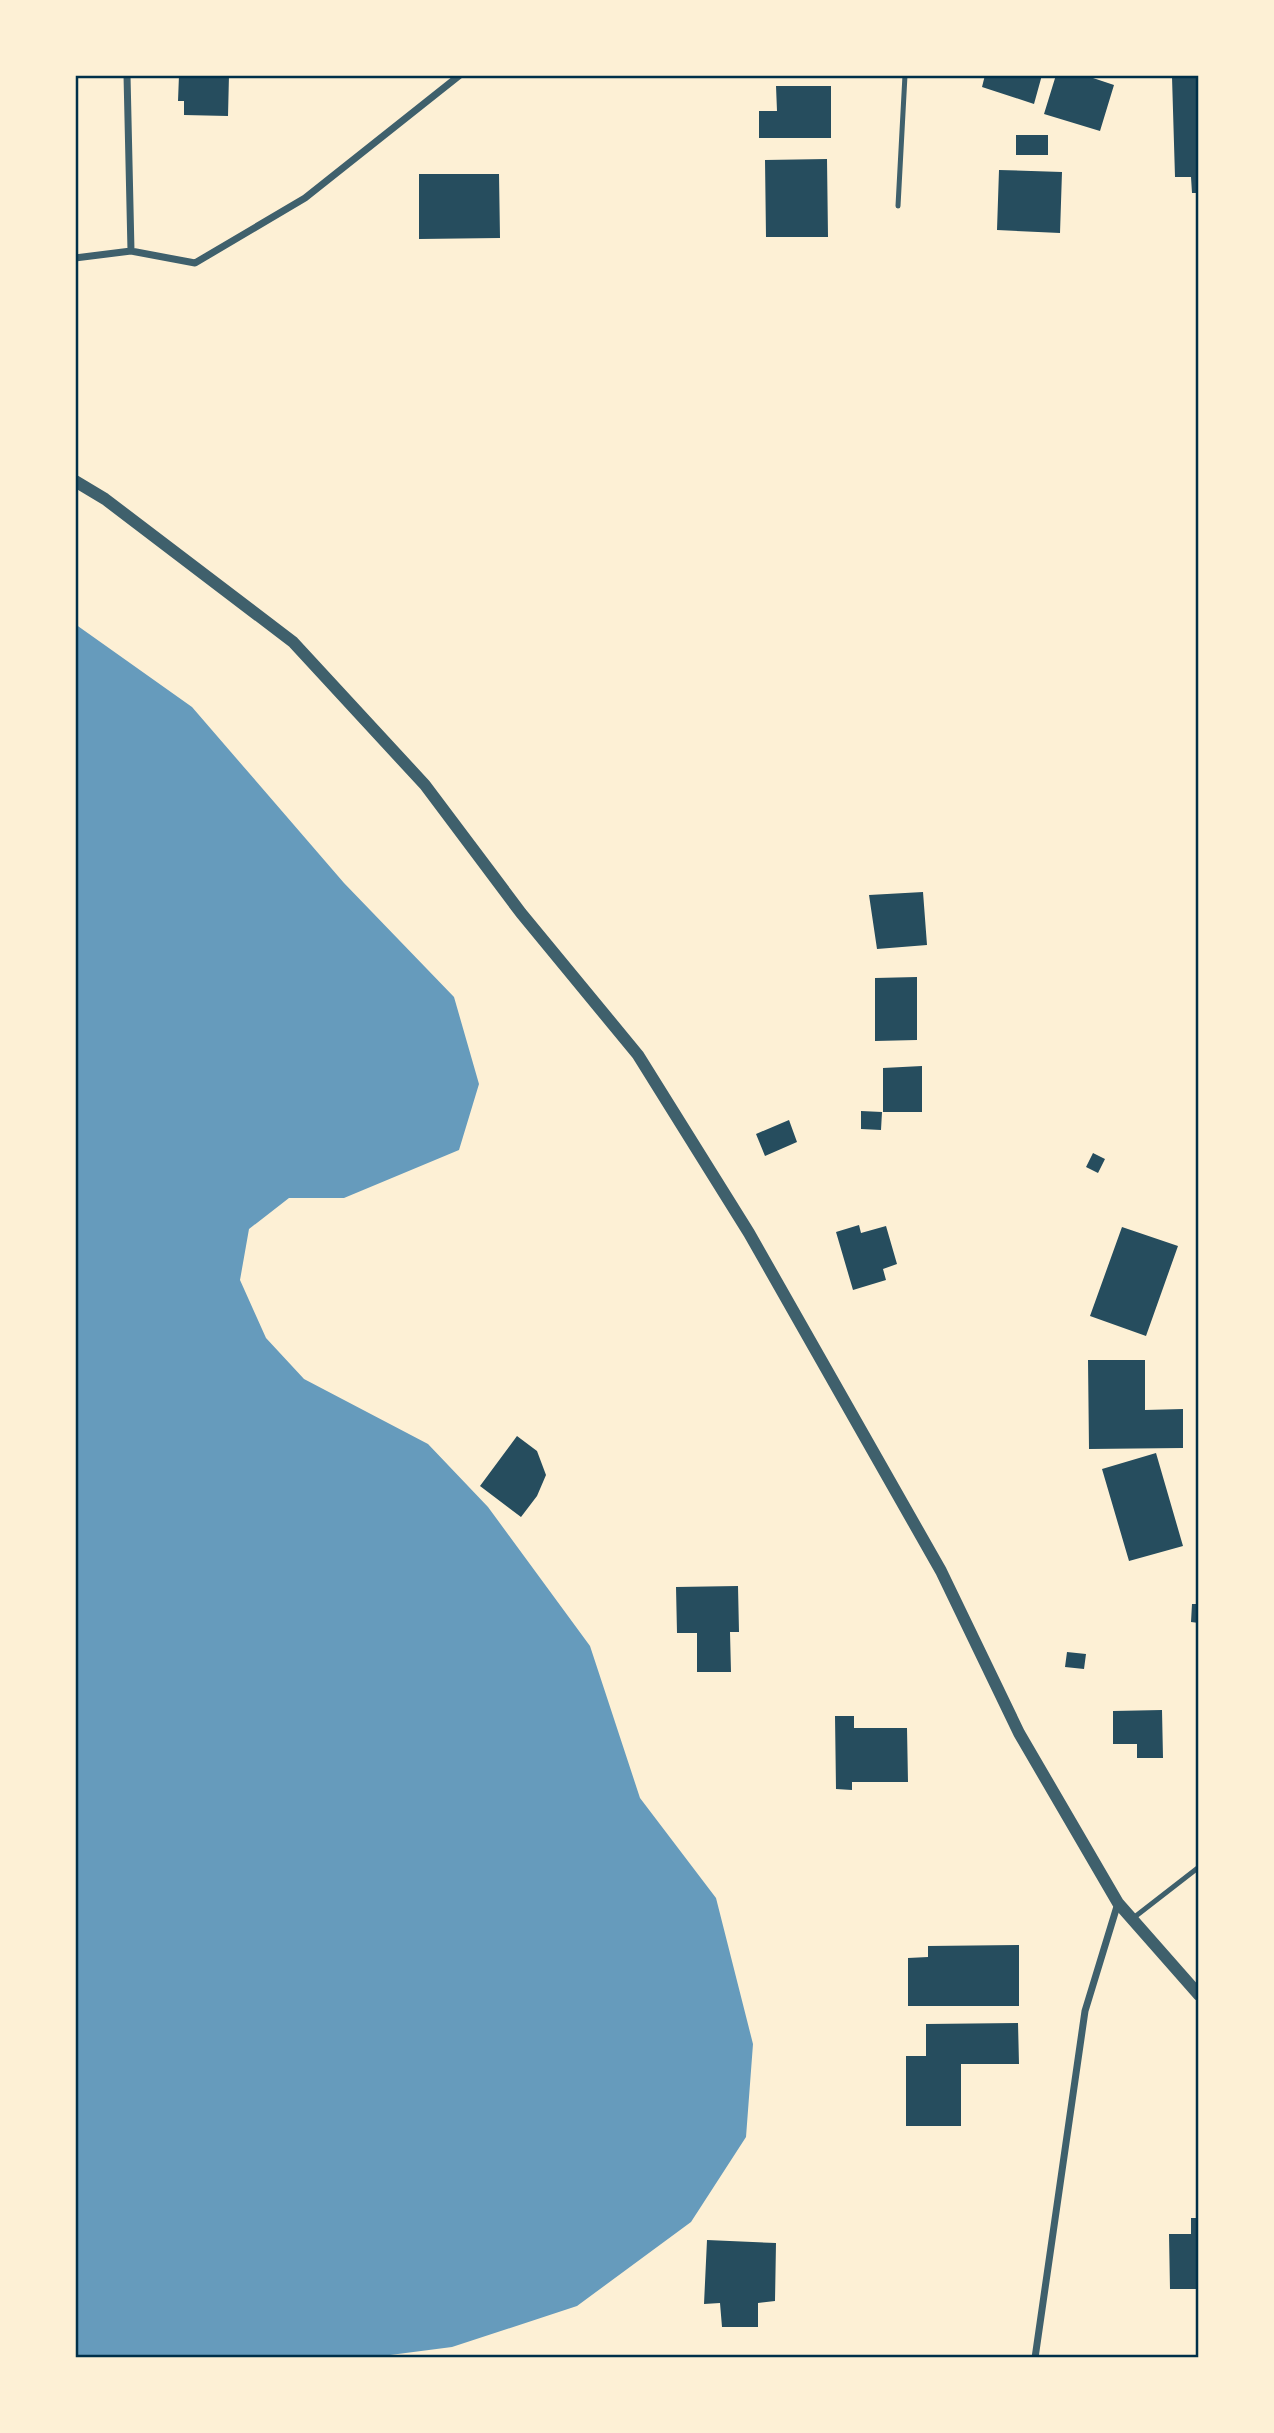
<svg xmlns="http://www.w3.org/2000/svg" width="1274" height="2433" viewBox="0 0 1274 2433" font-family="Roboto,sans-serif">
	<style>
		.water { fill: #669bbc }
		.building { fill: #264d5e }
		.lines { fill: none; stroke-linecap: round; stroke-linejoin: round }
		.service { stroke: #3f606c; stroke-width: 5 }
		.minor { stroke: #3f606c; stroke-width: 7 }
		.tertiary { stroke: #3f606c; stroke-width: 12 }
		.neatline { fill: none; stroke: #003049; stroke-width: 2.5 }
	</style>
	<rect width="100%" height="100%" fill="#fdf0d5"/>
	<!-- water -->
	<path class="water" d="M75 624 192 707 344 883 454 997 479 1084 459 1150 344 1198H289L249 1229 240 1280 266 1338 304 1379 428 1444 488 1507 590 1646 640 1798 716 1898 753 2044 746 2137 691 2222 577 2306 452 2347 367 2358H75Z"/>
	<!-- building -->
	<path class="building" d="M179 75H229L228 116 184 115V101H178Z
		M985 75H1042L1034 104 982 87Z
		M1056 75H1084L1114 85 1100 131 1044 114Z
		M1175 75H1199V193H1192L1191 177H1175L1172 77Z
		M776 86H831V138H759V111H777Z
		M1016 135H1048V155H1016Z
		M827 159 828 237H766L765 160Z
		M999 170 1062 172 1060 233 997 230Z
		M419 174H499L500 238 419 239Z
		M923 892 927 945 877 949 869 895Z
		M917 977V1040L875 1041V978Z
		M922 1066V1112H883V1068Z
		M861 1111 882 1112 881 1130 861 1129Z
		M789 1120 797 1142 765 1156 756 1134Z
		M1093 1153 1105 1159 1098 1173 1086 1167Z
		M859 1225 861 1233 886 1226 897 1264 883 1269 886 1280 853 1290 836 1232Z
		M1122 1227 1178 1246 1146 1336 1090 1316Z
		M1088 1360H1145V1410L1183 1409V1448L1089 1449Z
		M517 1436 537 1451 546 1475 537 1496 521 1517 480 1486Z
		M1156 1453 1183 1546 1129 1561 1102 1469Z
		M738 1586 739 1632H730L731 1672H697V1633H677L676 1587Z
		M1192 1604H1199V1623L1191 1622Z
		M1067 1652 1086 1654 1084 1669 1065 1667Z
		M1162 1710 1163 1758H1137V1744H1113V1711Z
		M835 1716H854V1728H907L908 1782H852V1790L836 1789Z
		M1019 1945V2006H908V1958L928 1957V1946Z
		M1018 2023 1019 2064H961V2126H906V2056H926V2024Z
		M1191 2218H1199V2289H1170L1169 2234H1191Z
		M707 2240 776 2243 775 2301 758 2303V2327H722L720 2303 704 2304Z"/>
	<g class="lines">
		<!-- service -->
		<path class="service" d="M898 206 905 75
			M1132 1919 1199 1867"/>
		<!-- minor -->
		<path class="minor" d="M127 75 131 251
			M75 258 131 251 195 263 305 198 460 75
			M1035 2358 1085 2011 1118 1903"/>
		<!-- tertiary -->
		<path class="tertiary" d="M75 481 105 499 293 642 425 785 521 913 638 1055 749 1233 941 1571 1019 1733 1118 1903 1199 1995"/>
	</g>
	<!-- border -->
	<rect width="1274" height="2433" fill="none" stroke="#fdf0d5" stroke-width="154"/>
	<rect x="77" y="77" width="1120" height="2279" class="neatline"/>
</svg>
